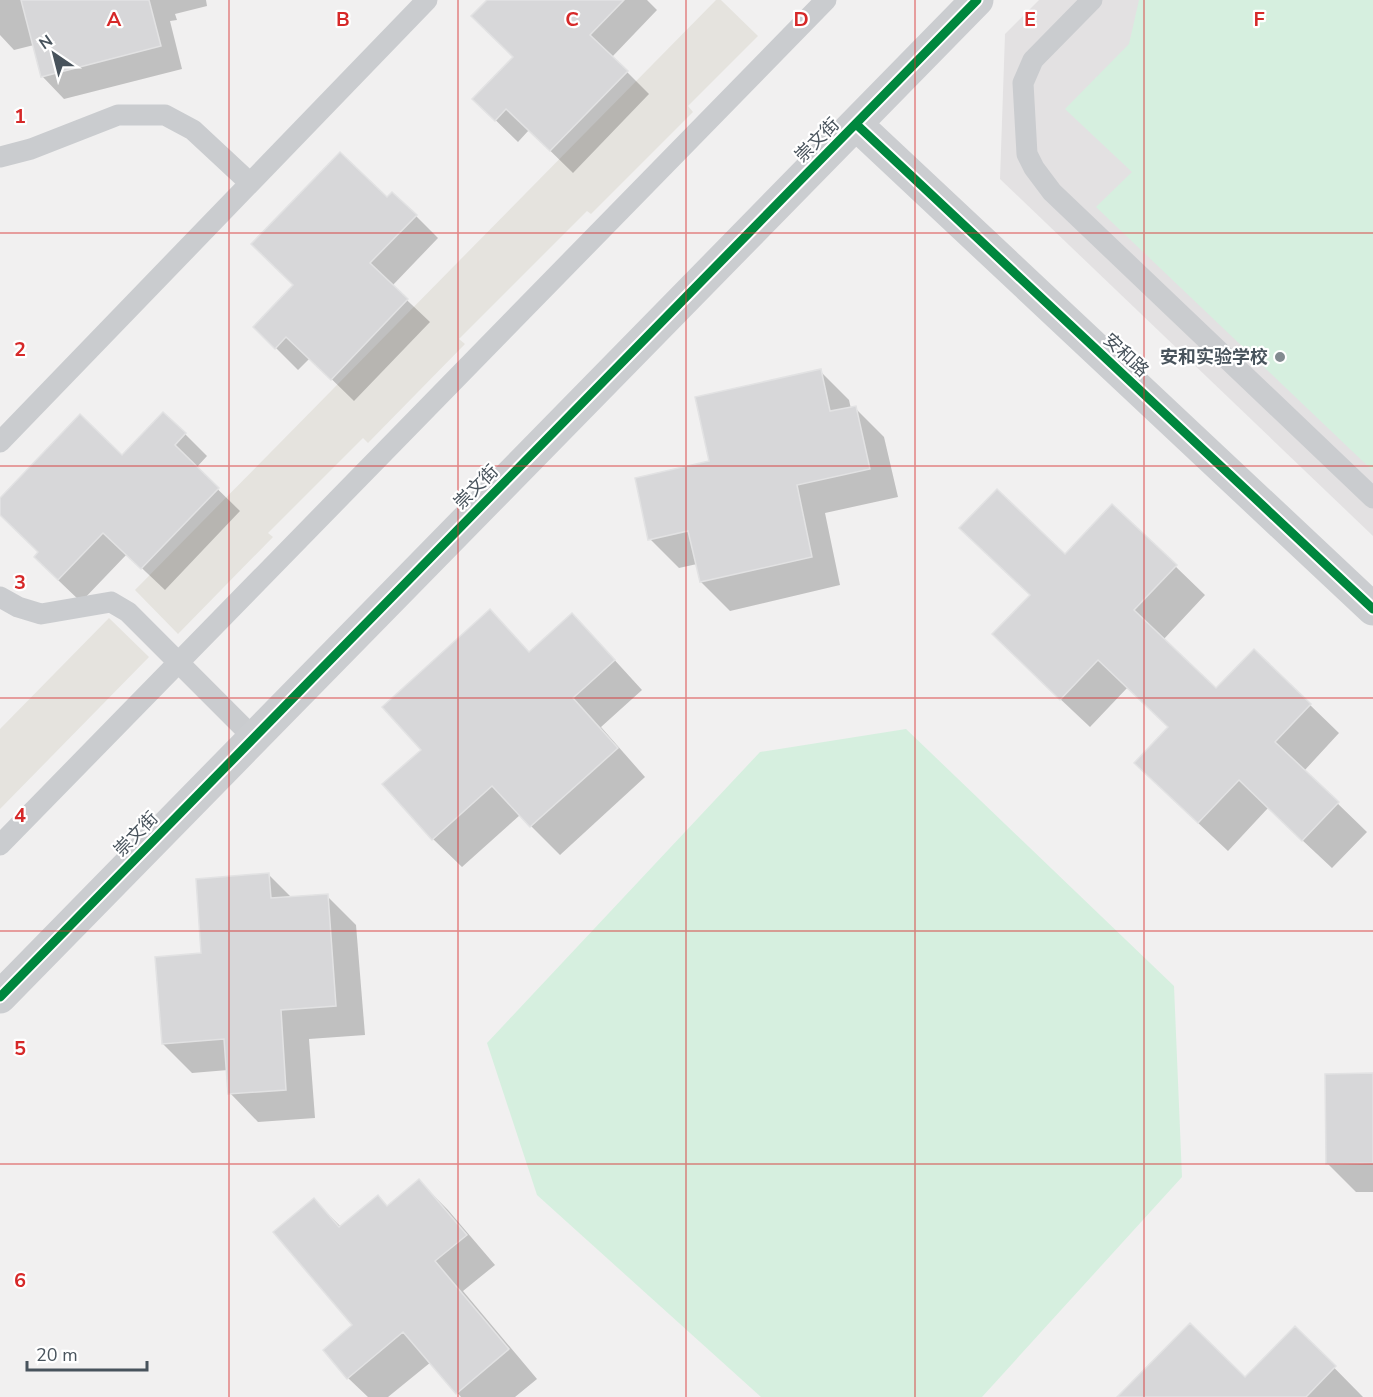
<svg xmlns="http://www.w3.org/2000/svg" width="1373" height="1397" viewBox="0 0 1373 1397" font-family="'Nunito Sans','Noto Sans SC',sans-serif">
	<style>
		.commercial { fill: #e5e3de }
		.education { fill: #e3e1e2 }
		.green { fill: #d6efdf }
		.shadow { fill: #0003 }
		.building { fill: #d7d7d9; stroke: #e2e2e3; stroke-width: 1.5 }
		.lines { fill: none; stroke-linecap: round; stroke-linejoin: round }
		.lane { stroke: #cacccf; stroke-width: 21 }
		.secondary { stroke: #cbcdd0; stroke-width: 33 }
		.cycleway-casing { stroke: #fff; stroke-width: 13 }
		.cycleway { stroke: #00873e; stroke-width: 9 }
		.grid { fill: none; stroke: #d62828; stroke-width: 1.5; stroke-opacity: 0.55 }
		.poi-dot { fill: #838a90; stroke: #fff; stroke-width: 2 }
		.labels { text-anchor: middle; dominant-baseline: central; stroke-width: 4.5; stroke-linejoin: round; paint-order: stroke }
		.street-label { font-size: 18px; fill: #48535c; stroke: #fff }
		.poi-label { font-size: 18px; font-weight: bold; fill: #48535c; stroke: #fff; text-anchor: end }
		.grid-label { font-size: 20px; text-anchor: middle; font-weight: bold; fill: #d62828; stroke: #fff; stroke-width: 4.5; stroke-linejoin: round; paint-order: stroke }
	</style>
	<rect width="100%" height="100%" fill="#f1f0f0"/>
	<!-- commercial -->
	<path class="commercial" d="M716 0H721L758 36 688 106 693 112 591 214 587 211 459 339 465 344 368 443 363 438 268 533 273 537 178 634 135 590Z
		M109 618 149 657 0 809V729Z"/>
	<!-- education -->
	<path class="education" d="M1039 0H1373V536L1000 179 1005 34Z"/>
	<!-- green -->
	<path class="green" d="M1139 0H1373V471L1096 207 1132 172 1065 109 1129 44Z
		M906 729 1174 986 1182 1177 982 1397H761L537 1195 487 1043 760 752Z"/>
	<!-- shadow -->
	<path class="shadow" d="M0 0H206L207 6 175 14 177 20 170 21 182 69 64 99 42 76 34 45 14 50 0 35Z
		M489 0H647L657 10 612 57 649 94 573 173 529 130 518 142 474 99 515 57Z
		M387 199 416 216 438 238 392 286 430 322 354 401 310 358 298 370 255 327Z
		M820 371 849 400 851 409 855 408 884 437 898 497 825 513 840 585 730 611 701 582 697 564 679 568 650 539 711 462Z
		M185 434 207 456 196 468 240 511 165 590 127 554 81 602 58 580 40 553 0 513V500Z
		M1113 506 1205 595 1163 640 1216 690 1310 705 1339 733 1304 771 1367 832 1332 868 1268 808 1228 851 1164 791 1169 727 1128 687 1090 727 1022 663 1031 596Z
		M490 611 530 653 572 615 600 644 642 690 601 727 645 777 560 855 520 815 462 867 433 839 423 750Z
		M269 875 292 898 327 896 356 925 365 1035 309 1039 315 1118 258 1122 230 1093 228 1070 192 1073 163 1044 203 955Z
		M1373 1075V1192H1356L1327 1163Z
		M419 1181 448 1210 495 1265 463 1291 537 1379 515 1397H461L431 1362 388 1397H368L348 1378 354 1326 314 1200 341 1227 388 1207Z
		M1295 1328 1363 1397H1119L1245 1379Z"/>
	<!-- building -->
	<path class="building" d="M21 0H149L161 46 41 77Z
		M487 0H624L590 35 628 71 550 151 506 109 495 121 472 99 513 57 471 16Z
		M340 152 387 197 392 192 417 215 370 263 408 299 331 380 286 337 275 349 253 327 293 285 251 244Z
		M821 369 830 411 856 406 870 469 797 485 812 557 700 582 688 531 648 540 635 478 709 461 695 397Z
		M163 412 186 433 175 445 219 488 141 569 103 533 58 580 34 557 38 552 0 515V498L80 414 122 455Z
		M997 489 1065 554 1112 504 1177 565 1134 610 1216 688 1254 649 1311 704 1275 742 1339 802 1302 841 1239 780 1198 823 1134 763 1168 727 1098 660 1060 700 992 634 1030 595 959 528Z
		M490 609 529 652 572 613 615 660 573 698 618 748 530 827 492 786 432 840 382 784 421 750 382 707Z
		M269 873 271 898 328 894 336 1006 281 1010 286 1090 228 1094 224 1039 162 1044 155 957 201 953 196 879Z
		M1373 1073V1163L1326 1164 1325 1074Z
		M419 1179 467 1235 435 1261 509 1349 456 1394 403 1332 347 1379 323 1350 352 1325 273 1232 314 1198 339 1227 378 1195 387 1206Z
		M1190 1323 1245 1377 1295 1326 1336 1366 1306 1397H1117Z"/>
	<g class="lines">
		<!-- lane -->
		<path class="lane" d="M1092 0 1033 60 1023 83 1027 154 1034 168 1052 192 1373 498
			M0 157 31 149 118 115H165L193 130 250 183
			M0 442 427 0
			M0 597 18 607 41 614 111 602 128 612 253 737
			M0 845 826 0"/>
		<!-- secondary -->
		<path class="secondary" d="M856 124 1373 609
			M0 997 977 0"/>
		<!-- cycleway casing -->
		<g class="cycleway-casing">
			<path id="cycleway" d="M856 124 1373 609
				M0 997 977 0"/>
		</g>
		<!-- cycleway -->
		<use href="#cycleway" class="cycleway"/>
	</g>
	<!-- grid -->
	<path class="grid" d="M229 0V1397M458 0V1397M686 0V1397M915 0V1397M1144 0V1397M0 233H1373M0 466H1373M0 698H1373M0 931H1373M0 1164H1373"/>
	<!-- markers -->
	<circle class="poi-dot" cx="1280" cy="357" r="6"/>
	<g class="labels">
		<!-- street labels -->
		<g class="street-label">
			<text transform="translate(817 140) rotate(-45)">崇文街</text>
			<text transform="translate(1126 355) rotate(43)">安和路</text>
			<text transform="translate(476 487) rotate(-45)">崇文街</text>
			<text transform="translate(136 834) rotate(-46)">崇文街</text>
		</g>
		<!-- poi labels -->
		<g class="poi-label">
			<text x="1268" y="357">安和实验学校</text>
		</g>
	</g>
	<g class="grid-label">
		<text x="114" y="26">A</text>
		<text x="343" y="26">B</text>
		<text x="572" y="26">C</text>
		<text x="801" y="26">D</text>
		<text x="1030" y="26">E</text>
		<text x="1259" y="26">F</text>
		<text x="20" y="123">1</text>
		<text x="20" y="356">2</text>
		<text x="20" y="589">3</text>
		<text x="20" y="822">4</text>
		<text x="20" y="1055">5</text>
		<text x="20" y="1287">6</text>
	</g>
	<!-- north arrow -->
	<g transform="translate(54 54) rotate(325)" stroke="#ffffff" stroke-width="4.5" paint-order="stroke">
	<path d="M0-4.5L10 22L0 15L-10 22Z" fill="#48535c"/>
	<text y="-9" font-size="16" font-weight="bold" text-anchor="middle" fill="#48535c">N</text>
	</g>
	<!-- scale -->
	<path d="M27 1361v9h120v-9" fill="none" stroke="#48535c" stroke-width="3"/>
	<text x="36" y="1361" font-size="18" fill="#48535c" stroke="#ffffff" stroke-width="4.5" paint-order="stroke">20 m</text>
</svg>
